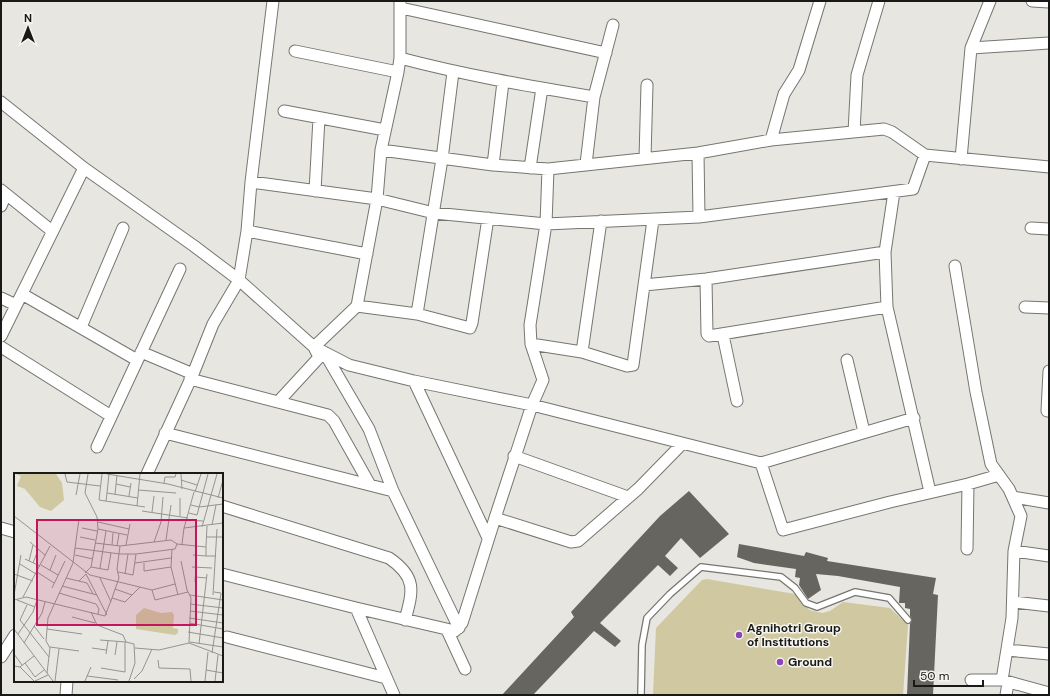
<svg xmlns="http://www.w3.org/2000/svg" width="1050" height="696" viewBox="0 0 1050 696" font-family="'DM Sans',sans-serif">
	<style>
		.green { fill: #cfc8a1 }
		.building { fill: #666560 }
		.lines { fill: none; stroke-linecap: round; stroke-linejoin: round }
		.service-casing { stroke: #767570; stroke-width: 8 }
		.minor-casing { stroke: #767570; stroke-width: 13 }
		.service { stroke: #fff; stroke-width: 5.5 }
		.minor { stroke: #fff; stroke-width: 11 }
		.poi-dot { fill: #8b45b8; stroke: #f5f4ee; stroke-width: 1.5 }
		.labels { text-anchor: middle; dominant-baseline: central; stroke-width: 3; stroke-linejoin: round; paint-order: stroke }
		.poi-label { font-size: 12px; font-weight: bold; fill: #191917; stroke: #f5f4ee; text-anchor: start }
		.inset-road { fill: none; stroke: #959490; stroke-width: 1 }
		.view { fill: #c2185b; fill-opacity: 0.15; stroke: #c2185b; stroke-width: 2 }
		.inset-edge { fill: none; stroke: #191917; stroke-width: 2 }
	</style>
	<rect width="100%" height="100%" fill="#e7e6e1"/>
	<!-- green -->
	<path class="green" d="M707 579 795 594 809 610 822 613 830 611 843 602 890 608 908 625 903 695H653L656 628 702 580Z"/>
	<!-- building -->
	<path class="building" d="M689 491 729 534 700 558 681 538 665 556 678 568 670 576 658 565 600 623 621 641 615 647 594 631 533 695H502L574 617 571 612 660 516Z
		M739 544 804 556 806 552 828 558 827 561 936 578 933 594 938 595 933 695H907L910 624 912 620 910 616V609L905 608V603H899L900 587 838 576 816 574 821 590 808 599 799 585 800 578 795 577 796 569 754 563 737 557Z"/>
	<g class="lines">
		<!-- service casing -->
		<g class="service-casing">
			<path id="service" d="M641 695 642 645 647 618 670 594 701 567 781 577 795 588 806 603 817 607 855 592 889 598 908 620"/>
		</g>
		<!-- minor casing -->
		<g class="minor-casing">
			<path id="minor" d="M1032 1 1049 2
				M401 8 606 53
				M971 48 1049 43
				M295 51 398 72
				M400 58C464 75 529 86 594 97
				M1 102 84 168 194 246 239 280 314 347 349 365 414 381 532 405 761 463 783 530 890 502 968 484 999 475
				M284 111 385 130
				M854 132 857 75 879 1
				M771 140 784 94 799 70 820 1
				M381 150 493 165 548 169 698 153 771 140 884 129 892 132 925 155
				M698 153 699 217
				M645 158 647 85
				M961 159 971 48 990 1
				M586 164 594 97 613 25
				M493 165 503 82
				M530 168 542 88
				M548 169 546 224 530 325 531 344 543 380 532 405 495 518 571 542 578 541 638 489 682 444
				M251 182 273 1
				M1 190 52 231
				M315 191 319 118
				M894 192 885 252 887 307 930 492
				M1 206 6 194
				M1031 228 1049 229
				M247 231 367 254
				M955 266 976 392 991 464 1009 489 1021 516 1014 551 1012 618 1002 680 1049 693
				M706 279 707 334 709 336 887 307
				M644 285 706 279 885 252
				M22 294 137 360
				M1 298 16 305
				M357 306 417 314 470 328 472 323 488 218
				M1025 307 1049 308
				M417 314 442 159 453 72
				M81 327 123 228
				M723 335 737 401
				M1 336 84 168
				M531 344 582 352 627 366 633 365 653 220
				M1 347 111 416
				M141 352 193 374
				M582 352 601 221
				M317 353 314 347 357 306 377 199 381 150 398 72 400 58V1
				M847 360 864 432
				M190 379 328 415 334 421 370 485
				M414 381 488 538
				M278 402 324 352 369 429 393 491 459 628
				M1047 411 1049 371
				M165 433 393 491
				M97 447 180 269
				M514 456 628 497
				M761 463 914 418
				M147 474 193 374 213 324 239 280 247 231 251 182 377 199 434 213 546 224 699 217 913 189 925 155 1049 167
				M1013 497 1049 503
				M222 506 389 558C417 577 413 591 405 620
				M1 528 15 532
				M967 549 968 484
				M1014 551 1049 556
				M222 574 356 608 455 631 462 623 495 518
				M1013 602 1049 606
				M356 608 394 695
				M447 630 465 669
				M227 637 386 678
				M1007 650 1049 654
				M1 657 15 635
				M971 680H1002
				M66 695 67 681
				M1006 695 1008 683"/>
		</g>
		<!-- service -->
		<use href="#service" class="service"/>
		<!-- minor -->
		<use href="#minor" class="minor"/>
	</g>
	<!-- markers -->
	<g class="poi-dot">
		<circle cx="739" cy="635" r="4"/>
		<circle cx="780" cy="662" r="4"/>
	</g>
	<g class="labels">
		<!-- poi labels -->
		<g class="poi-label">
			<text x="747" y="628">Agnihotri Group<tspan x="747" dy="14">of Institutions</tspan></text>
			<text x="788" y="662">Ground</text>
		</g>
	</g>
	<!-- overview -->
	<g transform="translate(14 473)">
		<rect width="209" height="209" fill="#e7e6e1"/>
		<path d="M2 1H42L48 10 50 27 37 38 26 34 11 16 3 13 7 3ZM130 135 147 140 158 139 160 142 159 155 164 156V160L161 162 122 156V142Z" fill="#cfc8a1"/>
		<path class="inset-road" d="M51 1 53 9 86 13M88 1 85 27 131 34M93 1 154 11 209 25M167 1 168 16M167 7 183 12M150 10 151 4H161L162 1M102 11 116 14M124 17 162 20M181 19 187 1M93 20 95 1M101 21 103 2M62 22 66 1M115 23 117 10M204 25 209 7M92 28 93 20 124 25M177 32 185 34 209 31M123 33 126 1M128 38 174 45M138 39 140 23M175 40 183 42 194 1M0 43 76 102 138 117 141 127 174 119M166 43V25M173 47 189 48M84 49 115 56M198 52 202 32M188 54 203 1M68 55 83 58M170 55 209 50M84 56 113 62M66 64 81 67M193 64H209M152 67 157 32M16 69 31 82M140 69 147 49 149 24M81 70 106 73 157 67 163 71M168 71 170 55 180 19M98 72 99 60M112 72 116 51M103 73 105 61M106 73 103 96 105 105 98 125 111 129 126 114M192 74 193 53M61 75 65 46M158 76 157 94 164 122M61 82 79 86M179 82 192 83M11 86 26 93M15 88 19 72M167 88 173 117 177 125 175 170M19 90 24 77M121 90 157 85M130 90V98L157 94M6 91 22 101M27 92 44 102M77 94 94 97 97 80M178 94 198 95M86 95 92 58M36 97 42 82M23 99 40 110M104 99 119 102 122 81M71 100 77 94 84 56 83 44 71 20 74 1M0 101 19 108M111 101 114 81M181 104 193 105M52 105 73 110 79 121M86 105 97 129M65 108 72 101 93 142M181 109 182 94M48 113 83 122M38 115 51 88M101 116 118 122M138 117 161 111M45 120 82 131 85 136 84 141M0 122 7 82M176 122 209 127M199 122 203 56M9 124 36 73M0 127 12 124 91 143 98 125M3 127 21 134M176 131 209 135M13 132 6 147 35 184M176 138 209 142M77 139 83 152 109 162 112 169 120 171 121 190 115 208M58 144 81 150M175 145 209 150M175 150 209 156M20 153 30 166M0 156 39 208M33 156 68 161M174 159 209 165M4 161 19 139 23 127M86 167 112 169M111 169V199M176 169 209 174M10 170 28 140 31 129M185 171 193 101M36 174 65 178M78 175 92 177M121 175 145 177 175 170 209 183M198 180 207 120 200 119M0 181 8 192M92 181 94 168M101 182 103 169M144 187 145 195 176 196 177 208M11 190 21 204 30 197M0 193 6 194 20 183M6 194 20 208M87 195 111 199M192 197 209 200M33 200 36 175 32 168 34 145 59 90 61 75 106 81H122L161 76 163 71 192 74V83H202M73 203 104 207M120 206 128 198 138 176M21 208 34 202M41 208 45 176M71 208 77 194M191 208 194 179M201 208 204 182"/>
		<path class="view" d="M23 47H182V152H23Z"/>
		<rect width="209" height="209" class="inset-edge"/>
	</g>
	<!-- border -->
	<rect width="1050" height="696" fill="none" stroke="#191917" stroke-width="4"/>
	<!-- north arrow -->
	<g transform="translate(28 28)" stroke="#f5f4ee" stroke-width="3" paint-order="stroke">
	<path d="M0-3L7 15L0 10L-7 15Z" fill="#191917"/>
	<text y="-6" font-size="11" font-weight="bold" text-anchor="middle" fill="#191917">N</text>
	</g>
	<!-- scale -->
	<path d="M914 680v6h69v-6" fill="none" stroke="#191917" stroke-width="2"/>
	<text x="920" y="680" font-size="12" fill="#191917" stroke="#f5f4ee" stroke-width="3" paint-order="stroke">50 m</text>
</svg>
